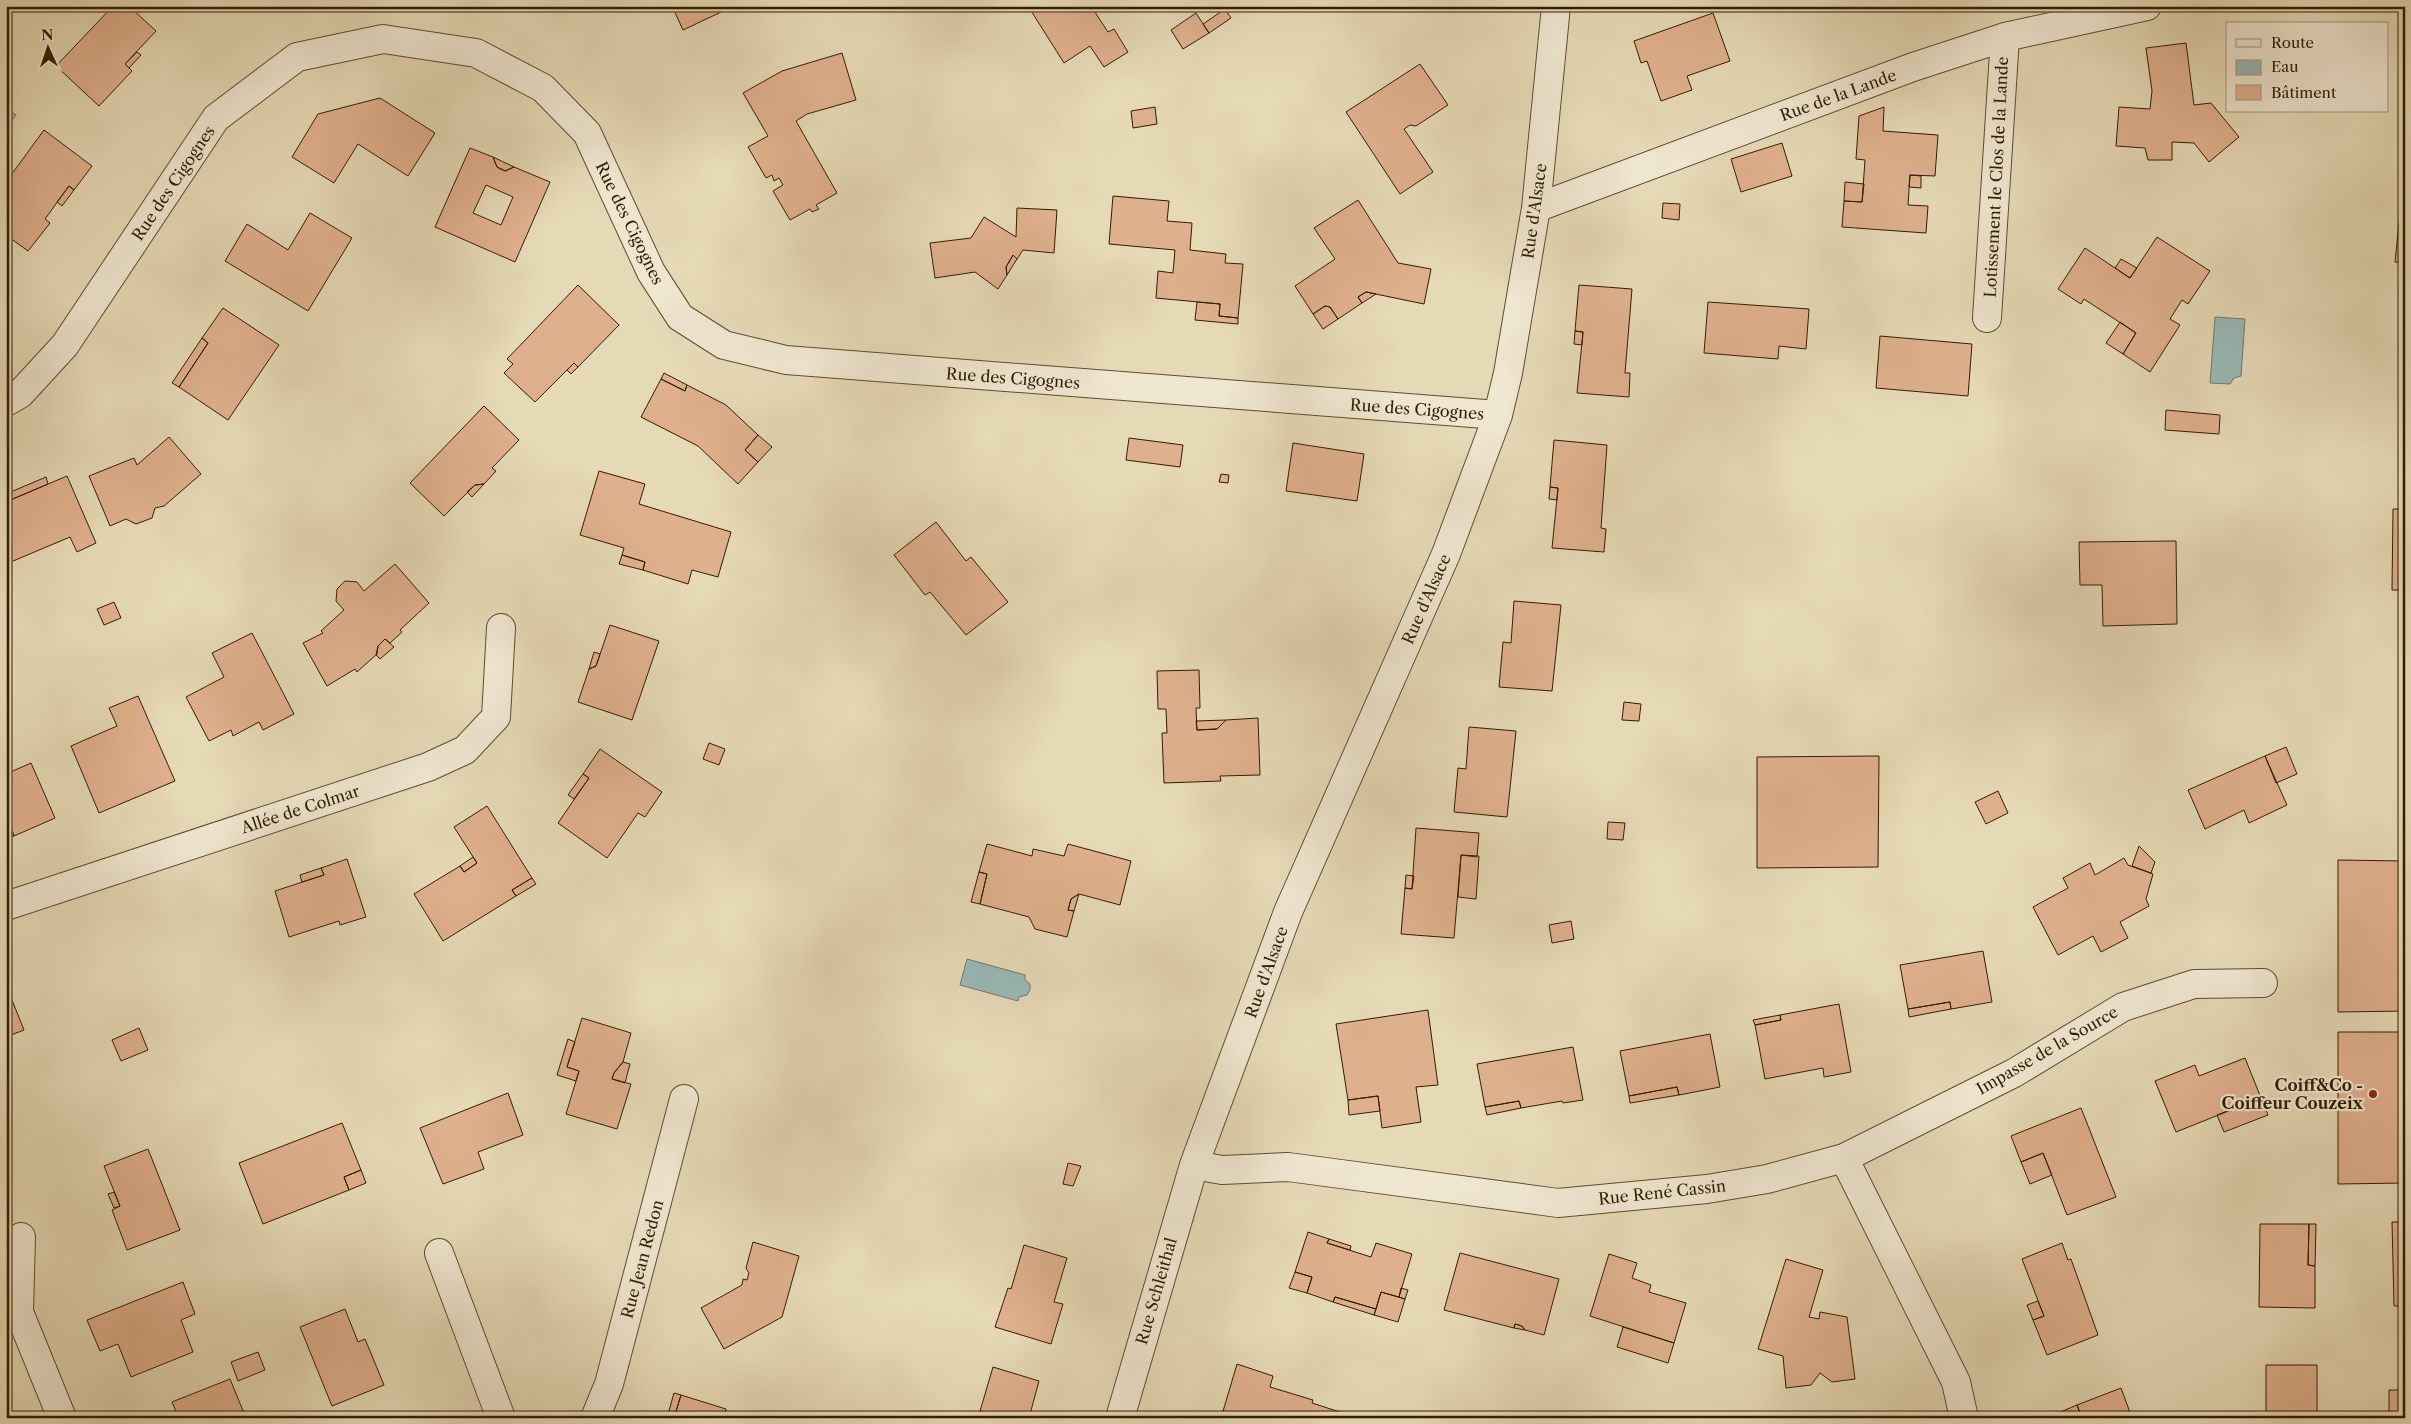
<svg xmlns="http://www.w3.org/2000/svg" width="2411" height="1424" viewBox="0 0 2411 1424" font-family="'Libre Caslon Text',serif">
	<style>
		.water { fill: #99b9b7; stroke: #707b6e }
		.building { fill: #dfb08d; stroke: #321d00; fill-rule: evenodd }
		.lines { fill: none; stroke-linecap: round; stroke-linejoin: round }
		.minor-casing { stroke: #5f4c2e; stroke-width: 30 }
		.minor { stroke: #efe6d0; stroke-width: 28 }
		.poi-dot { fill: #8f2418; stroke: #efe6d0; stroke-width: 2 }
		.labels { text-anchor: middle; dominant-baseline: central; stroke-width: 4.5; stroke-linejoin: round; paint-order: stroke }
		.street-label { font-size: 16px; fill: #321d00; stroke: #efe6d0 }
		.poi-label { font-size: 16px; font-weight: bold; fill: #321d00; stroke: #efe6d0; text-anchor: end }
	</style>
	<rect width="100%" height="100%" fill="#e6d9b6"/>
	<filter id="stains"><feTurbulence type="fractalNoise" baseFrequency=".004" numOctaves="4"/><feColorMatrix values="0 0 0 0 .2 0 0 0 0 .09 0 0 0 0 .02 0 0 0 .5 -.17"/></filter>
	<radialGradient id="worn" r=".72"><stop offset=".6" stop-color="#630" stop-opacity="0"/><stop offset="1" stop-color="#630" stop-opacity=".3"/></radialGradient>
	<!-- water -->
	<path class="water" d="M6 108 16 115 6 128Z
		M2215 317 2245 319 2241 376 2234 378 2230 384 2210 383Z
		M967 959 1025 975V980L1030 984V990L1027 995 1019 997 1018 1001 960 985Z"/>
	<!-- building -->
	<path class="building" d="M113 6H129L156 31 125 64 132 71 99 106 56 66Z
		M672 6H734L683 30Z
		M1028 6H1091L1108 32 1114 29 1128 52 1104 67 1090 46 1064 63Z
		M2036 6H2054L2039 12Z
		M1225 9 1231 18 1209 33 1203 24Z
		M1196 13 1209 33 1183 49 1171 30Z
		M1713 13 1730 61 1687 76 1692 90 1661 101 1647 61 1641 63 1634 41Z
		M2186 43 2194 105 2211 103 2239 137 2209 162 2194 143 2172 142V160H2148L2145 148 2116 146 2119 107 2150 109 2152 91 2146 48Z
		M137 52 141 55 129 68 125 64Z
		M842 53 856 100 807 114 796 121 837 193 816 205 819 209 812 212 810 209 790 220 773 191 783 185 779 178 774 181 772 175 766 178 748 147 768 136 743 93 782 71Z
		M1420 64 1448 105 1416 126 1410 125 1404 129 1433 172 1400 194 1346 112Z
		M380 98 435 133 408 176 358 144 334 183 292 157 318 114Z
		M1155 107 1157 124 1133 128 1131 111Z
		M1884 107 1883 131 1938 135 1935 176 1910 175 1908 205 1928 206 1926 233 1842 227 1844 201 1862 202 1865 160 1856 159 1859 116Z
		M44 130 92 166 74 190 69 186 45 219 50 223 28 251 6 235V182Z
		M1782 143 1792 176 1741 192 1731 159Z
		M470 148 493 157 497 167 505 171 514 167 550 182 515 262 435 227ZM486 185 513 197 501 225 473 213Z
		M493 157 514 167 505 171 497 167Z
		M1910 175 1921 176V188L1909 187Z
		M1845 182 1864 184 1862 202 1844 201Z
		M69 186 74 190 62 206 57 202Z
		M2404 192H2405V213L2401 212Z
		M1113 196 1169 201 1167 221 1192 223 1190 250 1226 254 1225 263 1243 264 1238 318 1219 316 1220 304 1156 298 1158 271 1173 273 1175 250 1109 244Z
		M1358 200 1398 263 1431 269 1424 304 1366 292 1358 297 1362 303 1338 319 1330 307 1325 306 1313 314 1295 286 1335 259 1314 228Z
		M1663 203 1680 204 1679 220 1662 218Z
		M1017 208 1057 210 1054 253 1023 250 1017 259 1013 255 1006 267 1007 275 998 289 975 272 935 278 930 243 971 238 984 217 1016 237Z
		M2400 212 2405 213V263L2395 262Z
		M310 213 352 238 308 311 225 261 247 224 288 250Z
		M2157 237 2210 271 2188 304 2182 300 2170 319 2180 325 2150 372 2123 354 2136 333 2084 299 2081 304 2058 289 2085 248 2130 278Z
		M1013 255 1017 259 1007 275 1006 267Z
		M2121 259 2137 268 2130 278 2115 268Z
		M578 285 619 325 578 367 574 363 535 402 504 373 513 364 507 359Z
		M1579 285 1632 289 1625 373H1630L1629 397 1577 393 1583 332 1575 331Z
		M1366 292 1376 294 1362 303 1358 297Z
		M1197 302 1220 304 1219 316 1238 318V324L1195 320Z
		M1708 302 1809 309 1806 349 1779 346 1778 359 1704 353Z
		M1325 306 1330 307 1338 319 1323 329 1313 314Z
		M223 308 279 345 228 420 179 387 208 343 202 338Z
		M2120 322 2136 333 2123 354 2106 343Z
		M1575 331 1583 332 1582 345 1574 344Z
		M1880 336 1972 344 1968 396 1876 388Z
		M202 338 208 343 179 387 172 383Z
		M574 363 578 367 571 374 567 370Z
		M664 373 687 385 685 391 661 379Z
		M661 379 685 391 687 385 726 405 758 435 745 450 758 462 738 484 698 446 641 417Z
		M484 406 519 440 492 468 496 471 484 484 475 485 444 516 410 483Z
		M2166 410 2220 415 2219 434 2165 430Z
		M758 435 772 447 758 462 745 450Z
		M169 437 201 474 164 506 155 508 152 518 136 524 126 519 110 526 89 476 134 458 137 465Z
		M1129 438 1183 445 1180 467 1126 460Z
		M1554 440 1607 445 1601 528 1606 529 1604 552 1552 548 1558 488 1550 487Z
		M1293 443 1364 454 1357 501 1286 491Z
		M599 471 645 484 639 504 731 532 718 577 692 570 688 584 643 570 645 562 622 555 624 548 580 535Z
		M1221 474 1229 475 1228 483 1219 482Z
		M67 476 96 543 77 552 70 537 6 564V497L8 501Z
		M46 477 48 484 8 501 6 494Z
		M484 484 472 497 467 492 475 485Z
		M1550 487 1558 488 1557 500 1549 499Z
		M2393 509H2405V590H2392Z
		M936 522 966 561 971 557 1008 602 966 635 930 592 925 595 894 555Z
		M2176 541 2177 624 2103 626 2102 585H2080L2079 542Z
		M622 555 645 562 643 570 619 564Z
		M395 564 429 603 400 630 402 632 390 643 385 639 378 646 377 654 357 672 355 669 327 686 303 643 323 633 321 631 344 610 336 601 337 589 345 581 357 582 364 591Z
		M1514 601 1561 605 1552 691 1499 687 1503 642 1511 643Z
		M114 602 121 618 104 625 97 609Z
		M610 625 659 641 632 720 578 702 589 669 596 666Z
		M252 633 294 714 263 730 259 722 233 736 231 730 209 741 186 697 224 677 212 653Z
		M385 639 394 647 380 659 376 655 378 646Z
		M594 652 600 654 596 666 589 669Z
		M1199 670 1200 708H1196L1197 730 1217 729 1226 720 1258 718 1260 775 1220 776 1221 781 1164 783 1162 733H1167L1166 709H1158L1157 671Z
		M138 696 175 781 99 813 71 746 117 726 109 708Z
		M1624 702 1641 704 1639 721 1622 720Z
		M1226 720 1217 729 1197 730 1196 721Z
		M1469 727 1516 731 1507 817 1454 812 1458 768 1466 769Z
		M709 743 725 749 719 765 703 759Z
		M2286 747 2297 774 2276 783 2265 756Z
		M600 749 662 792 645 817 638 813 607 858 558 823 589 778 583 774Z
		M1879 756 1878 867 1757 868V757Z
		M2265 756 2287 805 2249 823 2244 810 2205 829 2188 790Z
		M31 763 55 818 14 836 9 823 6 824V774Z
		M583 774 589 778 574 799 568 795Z
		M1998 791 2008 813 1986 824 1975 802Z
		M487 806 532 878 512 890 516 896 443 941 414 894 460 866 464 872 477 863 454 827Z
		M1608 822 1625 823 1623 840 1607 839Z
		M9 823 14 836 6 839V824Z
		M1416 828 1479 833 1477 857 1461 855 1454 938 1401 934 1405 888 1412 889Z
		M987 844 1032 856 1033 849 1064 856 1068 844 1131 861 1120 905 1079 894 1071 899 1068 910 1074 911 1067 937 1035 929 1029 917 980 904 987 874 979 872Z
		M2139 846 2155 862 2151 873 2132 866Z
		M1461 855 1479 856 1476 899 1458 897Z
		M473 857 477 863 464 872 460 866Z
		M2124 858 2128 865 2153 874 2146 899 2149 906 2120 922 2128 938 2101 952 2093 936 2058 955 2033 907 2068 888 2063 878 2090 863 2095 875Z
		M347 859 366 917 340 925 339 921 289 937 275 891 324 875 321 868Z
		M2338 860 2405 861V1011L2338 1012Z
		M321 868 324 875 302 882 300 875Z
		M979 872 987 874 980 904 971 902Z
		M1406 875 1414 876 1412 889 1405 888Z
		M532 878 536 884 516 896 512 890Z
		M1079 894 1074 911 1068 910 1071 899Z
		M1571 921 1574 939 1552 943 1549 925Z
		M1983 951 1992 1002 1951 1009 1950 1002 1908 1009 1900 965Z
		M6 985 24 1030 6 1037Z
		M1950 1002 1951 1009 1909 1017 1908 1009Z
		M1839 1004 1851 1072 1824 1077 1823 1068 1765 1079 1755 1025 1781 1020 1780 1015Z
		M1428 1010 1438 1085 1416 1087 1421 1122 1382 1128 1378 1096 1348 1100 1336 1024Z
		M1780 1015 1781 1020 1755 1025 1753 1020Z
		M582 1018 631 1033 623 1062 614 1073 612 1079 631 1084 617 1129 566 1114 579 1071 567 1067Z
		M139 1028 148 1050 121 1061 112 1040Z
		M2338 1032H2405V1183L2338 1184Z
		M1710 1034 1720 1087 1679 1095 1677 1087 1629 1096 1620 1051Z
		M568 1039 575 1042 567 1067 579 1071 576 1081 557 1075Z
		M1573 1047 1583 1100 1563 1103 1562 1101 1521 1108 1519 1101 1485 1107 1477 1064Z
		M2245 1058 2261 1098 2176 1132 2155 1081 2195 1065 2199 1076Z
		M623 1062 630 1064 625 1083 612 1079 614 1073Z
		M1677 1087 1679 1095 1630 1103 1629 1096Z
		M508 1093 523 1135 478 1152 484 1169 443 1184 420 1128Z
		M1378 1096 1380 1111 1349 1115 1348 1100Z
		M2261 1098 2268 1115 2224 1132 2217 1115Z
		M1519 1101 1521 1108 1487 1115 1485 1107Z
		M2081 1108 2116 1197 2067 1215 2043 1153 2021 1162 2011 1136Z
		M342 1123 361 1170 344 1177 349 1190 263 1224 239 1163Z
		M148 1149 180 1230 127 1250 112 1210 120 1206 104 1166Z
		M2043 1153 2052 1175 2030 1184 2021 1162Z
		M1068 1163 1081 1166 1073 1186 1063 1184Z
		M361 1170 366 1183 349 1190 344 1177Z
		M114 1192 120 1206 114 1208 108 1194Z
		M2392 1222H2405V1306H2394Z
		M2260 1224H2309L2308 1265 2315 1266V1308L2259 1307Z
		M2309 1224H2316L2315 1266 2308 1265Z
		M1308 1232 1329 1239 1327 1243 1371 1257 1376 1243 1412 1254 1399 1297 1381 1292 1376 1309 1335 1297 1333 1302 1307 1293 1312 1277 1295 1272Z
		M1329 1239 1351 1246 1350 1250 1327 1243Z
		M753 1242 799 1256 782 1317 724 1349 701 1308 742 1285 743 1279 747 1280 749 1273 746 1268Z
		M2062 1243 2068 1260 2071 1259 2098 1335 2047 1355 2033 1320 2044 1316 2022 1259Z
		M1024 1245 1067 1258 1054 1302 1063 1304 1051 1344 995 1327 1008 1288 1011 1289Z
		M1460 1253 1559 1279 1544 1335 1525 1330 1522 1326 1515 1324 1514 1328 1444 1310Z
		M1609 1254 1637 1263 1632 1278 1651 1285 1649 1292 1686 1303 1674 1343 1590 1316Z
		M1786 1259 1823 1270 1809 1317 1819 1319 1820 1312 1847 1317 1855 1379 1832 1382 1820 1373 1811 1385 1786 1388 1783 1356 1758 1349Z
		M1295 1272 1312 1277 1307 1293 1289 1288Z
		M183 1282 195 1314 181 1320 193 1352 131 1377 118 1344 100 1351 87 1320Z
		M1401 1288 1408 1290 1405 1299 1399 1297Z
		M1381 1292 1405 1299 1398 1322 1374 1315Z
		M1335 1297 1376 1309 1374 1315 1333 1302Z
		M2038 1301 2044 1316 2033 1320 2027 1305Z
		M345 1309 358 1342 365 1339 384 1385 332 1406 300 1327Z
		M1515 1324 1522 1326 1525 1330 1514 1328Z
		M1623 1327 1674 1343 1668 1363 1617 1347Z
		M258 1352 265 1370 238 1381 231 1362Z
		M1237 1364 1273 1376 1270 1387 1313 1400 1312 1403 1346 1414 1345 1418H1221Z
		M2266 1365H2317V1418H2266Z
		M993 1367 1039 1381 1029 1418H978Z
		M230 1379 246 1418H179L172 1402Z
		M2121 1388 2132 1418H2082L2077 1405Z
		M2389 1390H2405V1418H2389Z
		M674 1393 681 1395 674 1418H667Z
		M681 1395 726 1409 724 1418H674Z
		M2077 1405 2082 1418H2060L2058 1413Z"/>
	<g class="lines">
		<!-- minor casing -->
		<g class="minor-casing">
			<path id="minor" d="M1536 208 1913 67 2005 37 2147 6
				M1987 318 2005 37
				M6 402 20 394 65 345 216 118 297 57 383 39 476 53 543 88 587 133 651 272 680 317 724 345 786 360 1498 415
				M6 906 428 767 465 750 496 717 501 628
				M1844 1158 2014 1073 2123 1007 2194 984 2263 983
				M1194 1165 1222 1170 1288 1167 1558 1203 1707 1189 1767 1179 1844 1158 1956 1382 1964 1418
				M21 1237 19 1312 62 1418
				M439 1253 501 1418
				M595 1418 609 1384 684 1099
				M1120 1418 1194 1165 1288 912 1446 554 1498 415 1508 373 1536 208 1556 6"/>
		</g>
		<!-- minor -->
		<use href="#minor" class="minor"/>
	</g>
	<!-- markers -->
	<circle class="poi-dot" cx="2373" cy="1094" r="5"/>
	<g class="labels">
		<!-- street labels -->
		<g class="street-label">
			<text transform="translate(1838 95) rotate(-20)">Rue de la Lande</text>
			<text transform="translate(1996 177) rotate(-87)">Lotissement le Clos de la Lande</text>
			<text transform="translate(173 183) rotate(-56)">Rue des Cigognes</text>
			<text transform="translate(1534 211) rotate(-82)">Rue d'Alsace</text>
			<text transform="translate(630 223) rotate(64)">Rue des Cigognes</text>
			<text transform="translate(1013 378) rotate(4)">Rue des Cigognes</text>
			<text transform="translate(1417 409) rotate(4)">Rue des Cigognes</text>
			<text transform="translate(1426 599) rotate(-66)">Rue d'Alsace</text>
			<text transform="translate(300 809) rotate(-18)">Allée de Colmar</text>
			<text transform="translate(1266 972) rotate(-70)">Rue d'Alsace</text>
			<text transform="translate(2047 1050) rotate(-30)">Impasse de la Source</text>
			<text transform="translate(1662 1192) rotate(-6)">Rue René Cassin</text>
			<text transform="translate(642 1259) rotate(-75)">Rue Jean Redon</text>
			<text transform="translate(1156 1291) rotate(-74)">Rue Schleithal</text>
		</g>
		<!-- poi labels -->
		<g class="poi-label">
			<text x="2363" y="1085">Coiff&amp;Co -<tspan x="2363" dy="18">Coiffeur Couzeix</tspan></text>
		</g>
	</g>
	<!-- margin -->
	<rect width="2411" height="1424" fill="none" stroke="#e6d9b6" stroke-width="25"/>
	<rect x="8" y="8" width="2396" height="1409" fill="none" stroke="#321d00" stroke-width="2.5"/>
	<rect x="12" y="12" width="2386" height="1399" fill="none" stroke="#321d00"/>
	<!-- legend -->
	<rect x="2226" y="22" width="162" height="90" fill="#efe6d0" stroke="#a3967d"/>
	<rect x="2236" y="39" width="25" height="8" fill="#efe6d0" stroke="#a3967d"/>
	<text x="2271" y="48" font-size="15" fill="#321d00">Route</text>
	<rect x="2236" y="60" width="25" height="15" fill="#99b9b7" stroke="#a3967d"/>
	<text x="2271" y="72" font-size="15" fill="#321d00">Eau</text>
	<rect x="2236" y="85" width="25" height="15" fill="#dfb08d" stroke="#a3967d"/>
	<text x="2271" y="98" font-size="15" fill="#321d00">Bâtiment</text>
	<!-- north arrow -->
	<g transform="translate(48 48) rotate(357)" stroke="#efe6d0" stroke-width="4" paint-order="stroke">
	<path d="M0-4L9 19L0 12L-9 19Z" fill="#321d00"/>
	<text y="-8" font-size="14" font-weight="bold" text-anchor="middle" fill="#321d00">N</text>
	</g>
	<rect width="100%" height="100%" filter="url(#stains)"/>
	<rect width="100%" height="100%" fill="url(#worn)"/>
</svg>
